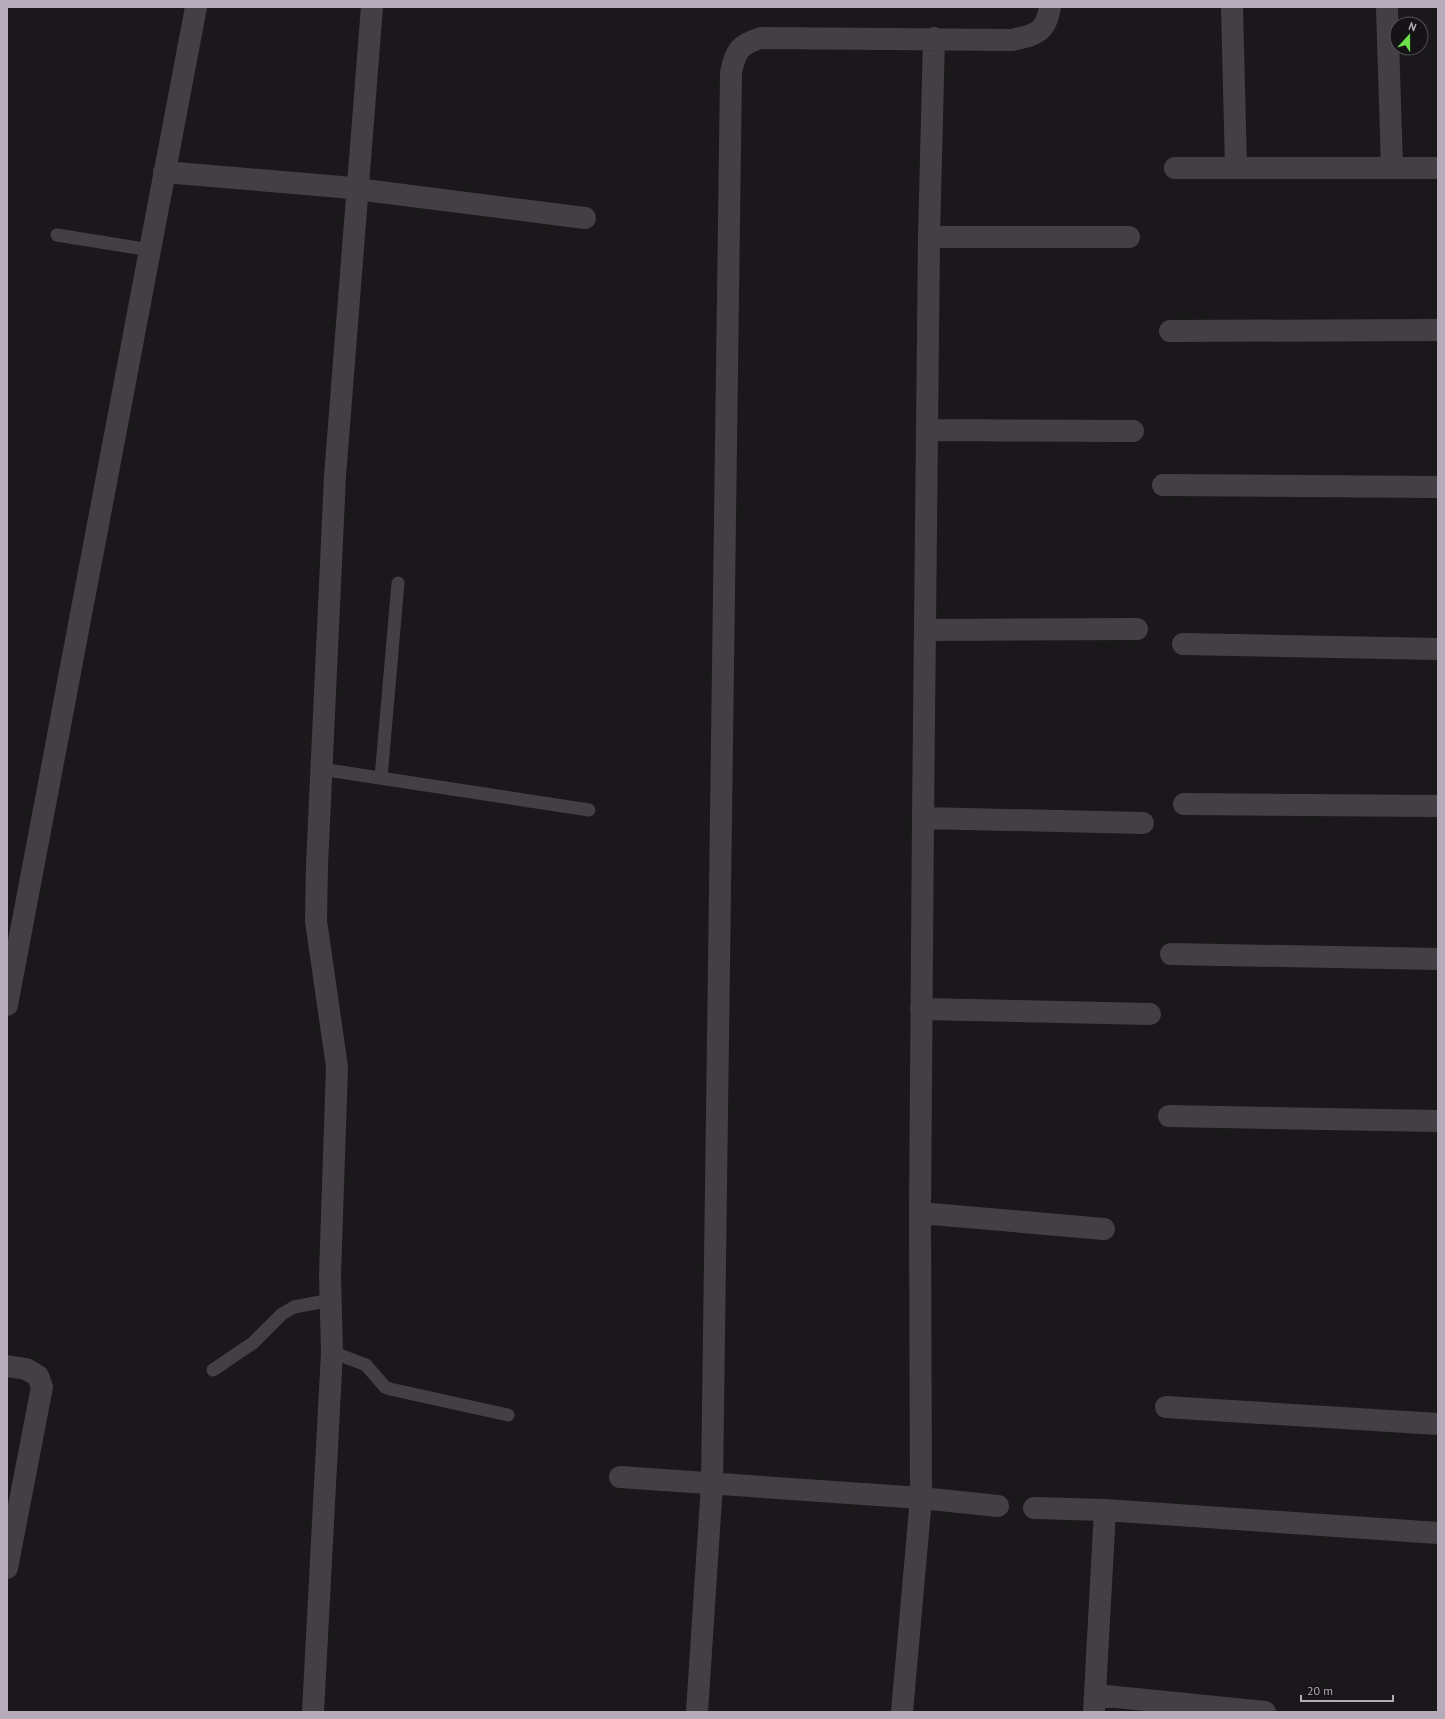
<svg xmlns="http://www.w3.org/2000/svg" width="1445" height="1719" viewBox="0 0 1445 1719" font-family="'PT Sans',sans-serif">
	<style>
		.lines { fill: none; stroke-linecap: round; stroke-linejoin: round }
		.lane { stroke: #443f44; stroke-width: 13 }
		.street { stroke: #443f44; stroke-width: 22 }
	</style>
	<rect width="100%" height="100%" fill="#1a181a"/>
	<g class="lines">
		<!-- lane -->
		<path class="lane" d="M57 235 150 250
			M321 769 589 810
			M381 778 398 583
			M332 1352 366 1365 385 1387 390 1389 508 1415
			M213 1370 253 1343 282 1314 294 1307 331 1300"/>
		<!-- street -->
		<path class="street" d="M1232 7 1236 167
			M1387 8 1392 167
			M1175 168H1438
			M164 172 341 187 585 218
			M929 237H1129
			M1170 331 1438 330
			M927 430 1133 431
			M1163 485 1438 487
			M925 630 1137 629
			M1183 644 1438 649
			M1184 804 1438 806
			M923 818 1143 823
			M1171 954 1438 959
			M7 1005 196 7
			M921 1009 1150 1014
			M1169 1116 1438 1121
			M920 1213 1104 1229
			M7 1366 26 1369 38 1376 42 1387 7 1568
			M1166 1407 1438 1424
			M620 1477 921 1498 998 1506
			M1034 1508 1105 1510 1438 1533
			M1096 1695 1265 1712
			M313 1712 332 1352 330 1275 337 1067 316 921 317 865 335 476 372 7
			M697 1712 712 1484 731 73C735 51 740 44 761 38L1012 40C1035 35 1046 33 1050 7
			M902 1712 921 1498 920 1213 923 818 929 237 934 38
			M1094 1712 1105 1510"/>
	</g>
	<!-- border -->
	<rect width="1445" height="1719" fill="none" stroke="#b6acb9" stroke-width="16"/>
	<!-- north arrow -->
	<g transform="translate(1409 36) rotate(21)"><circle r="19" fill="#151315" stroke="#555057"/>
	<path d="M0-3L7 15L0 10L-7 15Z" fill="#6ce04b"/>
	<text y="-6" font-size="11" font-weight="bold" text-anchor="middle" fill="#b6acb9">N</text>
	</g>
	<!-- scale -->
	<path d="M1301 1695v6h92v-6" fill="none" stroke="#b6acb9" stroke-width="2"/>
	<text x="1307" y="1695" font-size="12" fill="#b6acb9" stroke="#151315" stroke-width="3" paint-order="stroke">20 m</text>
</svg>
